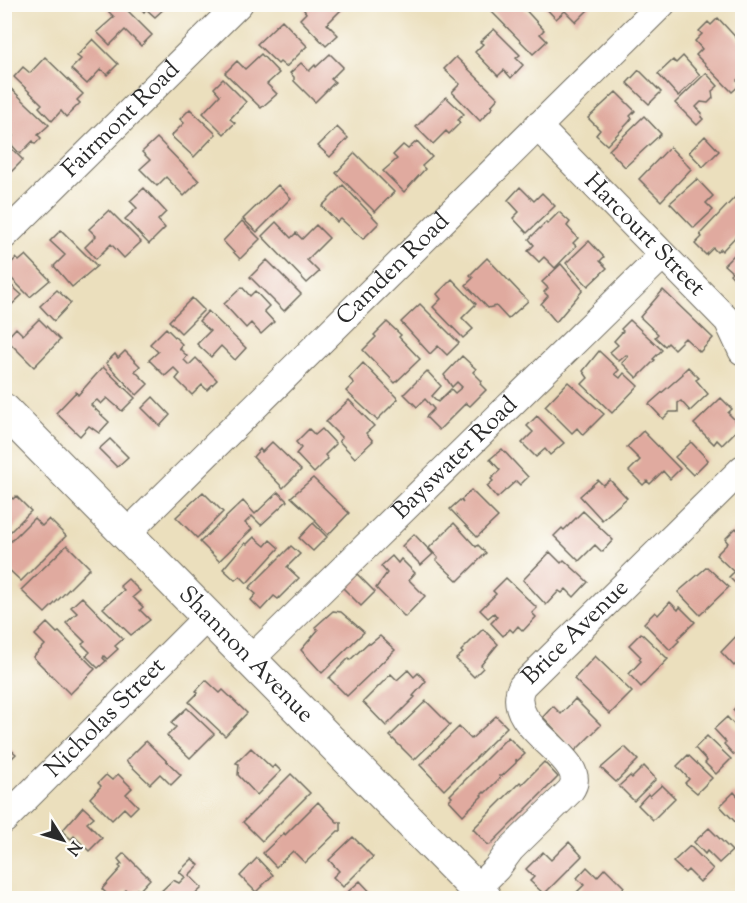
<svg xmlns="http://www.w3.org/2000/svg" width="747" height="903" viewBox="0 0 747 903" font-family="'Sorts Mill Goudy',serif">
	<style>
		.building { fill: #e0aa9f }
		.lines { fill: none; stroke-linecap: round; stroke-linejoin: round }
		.minor-casing { stroke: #6e6a5e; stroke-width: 29 }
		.major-casing { stroke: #6e6a5e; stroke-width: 35 }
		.minor { stroke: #fff; stroke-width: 27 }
		.major { stroke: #fff; stroke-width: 33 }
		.labels { text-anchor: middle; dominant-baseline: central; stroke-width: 4.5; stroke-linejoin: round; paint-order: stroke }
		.street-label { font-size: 24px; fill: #2b2b2b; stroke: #fdfcf7 }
	</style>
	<rect width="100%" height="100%" fill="#fdfcf7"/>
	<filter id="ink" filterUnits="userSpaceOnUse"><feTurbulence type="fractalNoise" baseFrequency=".0167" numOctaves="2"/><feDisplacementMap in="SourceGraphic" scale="12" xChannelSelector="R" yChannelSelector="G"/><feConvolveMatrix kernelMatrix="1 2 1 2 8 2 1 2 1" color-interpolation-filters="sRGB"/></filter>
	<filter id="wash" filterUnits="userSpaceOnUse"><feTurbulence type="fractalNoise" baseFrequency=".008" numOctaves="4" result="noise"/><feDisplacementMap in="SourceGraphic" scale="24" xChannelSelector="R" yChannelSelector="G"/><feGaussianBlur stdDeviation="1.35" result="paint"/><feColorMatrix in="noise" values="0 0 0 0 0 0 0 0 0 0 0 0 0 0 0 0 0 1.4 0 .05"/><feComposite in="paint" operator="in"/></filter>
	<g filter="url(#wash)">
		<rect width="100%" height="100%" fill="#ebdfbd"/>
		<g id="blocks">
			<!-- building -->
			<path class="building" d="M112 4H121L152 35 141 46 125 30 110 45 97 32 114 17 107 10Z
				M137 4H175L170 9 167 6 155 17 146 9 144 12Z
				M310 4H347L327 24 338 35 326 46 300 19 306 13 304 10Z
				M496 4H520L544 30 540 34 547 41 533 54 490 10Z
				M542 4H589L591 7 576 22 565 11 556 19Z
				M718 18 740 42 742 40V77L741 76 737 80 741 84 732 92 696 55 702 49 695 41 702 34 699 31 708 22 711 25Z
				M282 20 307 46 286 67 280 62 278 64 257 44Z
				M494 29 520 55 516 58 523 65 511 78 504 70 498 76 475 52 483 44 480 42Z
				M93 39 118 64 107 75 101 69 87 84 71 69 81 59 77 56Z
				M261 54 279 73 267 84 277 94 261 108 225 73 237 61 245 69Z
				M330 54 343 67 331 79 335 82 315 102 294 81V77L290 73 301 63 309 71 315 65 316 67Z
				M683 56 700 75 678 96 658 74 673 60 676 63Z
				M45 57 83 94 77 100 80 103 66 117 61 111 52 121 39 107 42 104 14 77 23 67 30 73Z
				M456 57 498 98 491 106 493 107 480 121 452 92 460 84 444 69Z
				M639 70 661 92 649 104 627 83Z
				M706 73 718 86 712 91 713 98 708 103 701 102 696 107 702 113 701 117 703 119 697 125 675 103Z
				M223 79 246 102 230 119 235 123 224 134 203 113 220 95 214 88Z
				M4 82 49 125 38 135 41 138 35 144 33 141 20 154 8 141 13 136 4 128Z
				M616 92 635 111 630 116 632 118 629 122 607 145 596 135 600 130 588 118Z
				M446 97 464 114 458 120 460 123 449 134 446 131 433 144 416 127Z
				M190 109 216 134 194 157 171 136 184 123 180 119Z
				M644 116 661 134 625 167 609 150Z
				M337 127 348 138 330 157 318 146Z
				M705 136 719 151 703 167 689 152Z
				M157 138 199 181 184 196 166 177 157 186 140 169 150 160 142 152Z
				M417 141 432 157 422 166 425 169 404 192 383 171 397 159 393 155 403 145 408 149Z
				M4 145 8 149 10 147 23 160 4 179Z
				M670 147 691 169 661 201 639 179Z
				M355 153 394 192 375 212 336 173Z
				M697 179 713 196 706 203 713 210 694 228 670 203Z
				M278 185 291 198 257 232 243 219Z
				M343 185 379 223 363 239 341 219 337 222 322 206Z
				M520 187 534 201 542 193 555 206 527 233 513 218 519 212 508 200Z
				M144 188 166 212 158 220 165 228 149 244 125 219 137 208 130 201Z
				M737 195 742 200V230L722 251 721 249 717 252 713 248 706 255 695 244 702 237 700 234Z
				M109 210 141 242 124 258 111 244 96 259 85 247 96 236 89 229Z
				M559 212 570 222 567 226 578 238 573 243 576 246 555 268 544 257 539 262 528 251 534 245 529 239 546 222 547 224Z
				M242 221 260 239 240 259 223 241Z
				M276 222 291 238 296 233 302 239 316 225 329 238 307 260 319 272 307 283 262 236Z
				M61 230 97 266 72 287 54 266 65 255 50 241Z
				M589 241 604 257 600 261 607 268 588 286 566 263Z
				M742 247V283L740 285 730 274 732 272 724 265Z
				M26 255 50 280 30 297 4 271 16 258 19 261Z
				M487 258 528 301 508 319 496 306 488 308 466 285 473 278 470 275Z
				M267 260 301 294 284 311 250 277Z
				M561 264 583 290 556 322 541 304 548 296 544 292 548 288 542 282Z
				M4 279 22 295 4 312Z
				M452 279 476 304 462 318 473 329 463 338 433 307 441 299 437 294Z
				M242 287 250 296 255 291 269 306 264 311 274 322 261 334 251 323 246 328 224 304Z
				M57 290 71 303 54 321 40 306Z
				M663 290 713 338 700 352 685 338 674 349 668 343 665 346 655 337 658 334 640 317Z
				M192 298 204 310 181 333 169 321Z
				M420 304 459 343 447 355 438 346 430 354 401 322Z
				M208 311 246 348 235 360 221 346 211 357 197 344 210 331 199 321Z
				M39 319 60 340 34 367 6 339 16 328 23 335Z
				M630 320 662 350 653 359 655 360 637 378 622 363 628 357 626 355 619 361 610 352 618 345 614 341 623 331 621 329Z
				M387 322 401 335 399 337 420 359 395 383 363 350 376 337 374 335Z
				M166 328 182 344 179 348 187 356 184 360 189 365 196 358 217 380 207 390 202 385 192 395 176 379 180 374 174 368 165 376 149 360 158 352 150 344Z
				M125 351 140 366 135 371 148 384 137 395 106 363 115 354 118 358Z
				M599 351 619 370 615 374 620 378 624 373 638 386 612 413 582 384 588 378 583 371Z
				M462 356 476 369 473 372 482 381 480 384 486 390 470 406 466 403 439 430 426 417 434 409 425 399 417 407 404 394 427 371 441 386 432 396 438 402 451 389 455 393 462 387 457 382 452 387 444 375Z
				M363 363 398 399 377 420 346 391 354 383 349 378Z
				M103 367 135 398 122 411 107 398 101 404 97 400 91 405 109 422 99 433 89 426 80 436 56 413 76 392 78 395Z
				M688 367 699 378 696 380 708 394 690 411 681 401 678 403V412H670L663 419 649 404 683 374 682 373Z
				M568 382 604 414 583 435 577 428 572 433 545 406Z
				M153 397 170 415 160 426 142 408Z
				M721 398 732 409 728 413 741 426 722 445 717 440 714 444 694 424Z
				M349 400 374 426 366 433 373 441 355 458 339 441 342 438 326 422Z
				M537 416 564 443 550 455 545 449 536 457 522 443 533 432 527 426Z
				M309 429 315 435 322 429 336 444 325 455 328 459 314 473 296 454 301 448 296 442Z
				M643 431 680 469 670 479 663 471 650 484 647 481 643 485 629 471 640 460 627 447Z
				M110 439 128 457 117 467 99 449Z
				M272 442 301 470 283 488 253 457 260 449 262 452Z
				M691 442 708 460 693 475 675 457Z
				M502 449 528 477 520 485 516 481 497 498 487 486 493 481 491 479 500 470 490 459Z
				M313 478 349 513 328 535 315 521 316 520 291 497Z
				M598 480 603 485 610 480 627 498 602 520 580 496Z
				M471 490 498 517 477 537 450 509 460 500 463 503 461 500Z
				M4 491 13 499 16 496 31 511 7 535 4 532Z
				M203 492 223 512 197 538 176 517Z
				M278 492 287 501 261 525 252 516 245 523 252 529 219 561 200 542 243 501 255 514Z
				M583 511 613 540 602 552 595 545 579 561 554 536 562 528 564 530Z
				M34 518 42 526 49 519 66 536 21 581 4 565V548Z
				M313 523 327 537 313 551 299 538Z
				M454 523 476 547 478 545 486 553 458 581 436 560 438 558 429 548Z
				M736 528 742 535V590L729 577 734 572 716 555 728 543 725 539Z
				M414 534 433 554 421 565 402 546Z
				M254 537 265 546 270 540 279 548 247 583 240 576 235 580 223 569 245 543 247 544Z
				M67 545 90 568 45 613 21 590Z
				M291 546 300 554 287 567 299 578 278 599 274 596 261 610 251 600 256 594 249 588Z
				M550 552 561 563 564 560 588 582 574 597 566 589 562 593 559 591 546 605 523 580Z
				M392 556 398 563 401 559 415 573 409 580 425 596 405 617 376 588 387 573 381 566Z
				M707 567 729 587 700 615 678 592Z
				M356 573 375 592 361 606 342 587Z
				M506 578 537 608 532 613 536 617 523 631 518 626 513 632 510 629 503 636 491 623 497 617 494 613 488 618 480 610 496 594 493 591Z
				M128 579 140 591 133 597 143 607 140 610 150 620 131 635 103 608 124 590 120 586Z
				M82 597 123 639 115 646 118 649 107 659 104 656 103 658 106 661 98 668 86 656 90 652 82 644 85 642 66 623 77 613 71 607Z
				M670 602 678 610 680 607 695 622 677 639 679 641 670 650 644 623 655 612 658 615Z
				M333 611 341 612 364 632 322 673 301 650 318 630 315 627Z
				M47 623 57 633 59 632 95 669 70 694 33 657 45 645 35 635Z
				M483 629 498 644 481 665 483 668 474 677 456 659 463 653 461 651Z
				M742 630V658L734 666 721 652Z
				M641 633 668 659 641 687 629 674 641 661 639 659 641 657 629 645Z
				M380 636 395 650 347 696 329 678 349 658 350 660 368 643 370 644Z
				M595 656 632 692 610 714 574 679Z
				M408 670 414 677 418 673 426 681 413 696 415 697 386 726 363 702 391 674 397 680Z
				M206 680 220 693 223 690 247 713 225 736 189 702 198 693 196 691Z
				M575 699 601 725 575 751 543 717 553 706 561 714Z
				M426 701 450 725 414 760 390 736Z
				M742 701V720L733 710Z
				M187 708 214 734 190 758 167 736 176 727 171 723Z
				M496 716 507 727 444 790 420 765 459 727 471 739Z
				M727 717 742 733V747L734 755 724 744 726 742 714 729Z
				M707 736 731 759 716 774 705 763 707 761 695 748Z
				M508 737 525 754 517 761 516 759V763L502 776H499L500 778 485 793 484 792 481 795 482 796 463 815 449 800 452 797 450 795Z
				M146 741 181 775 171 785 160 774 150 784 126 761Z
				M4 744 16 754 4 766Z
				M625 747 638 760 616 782 601 768Z
				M251 748 272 768 275 765 281 771 257 795 238 775 239 764 236 763Z
				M688 755 712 778 697 793 685 783 689 779 677 766Z
				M544 762 558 777 490 845 487 844 473 829 520 782 522 784Z
				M644 766 656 779 634 801 619 786 630 776 632 778Z
				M118 774 132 788 126 794 138 806 130 814 124 808 112 820 90 798 101 786 98 783 106 775 112 780Z
				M291 774 310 793 262 841 243 822Z
				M662 785 675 798 653 820 638 805 648 794 650 796Z
				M734 792 742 801V824L740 827 720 806Z
				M318 802 337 822H341V831H338L305 863 293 851 276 867 263 853 284 833 285 835Z
				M83 807 94 817 87 823 102 838 89 851 74 836 71 839 62 831Z
				M709 828 732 851 719 863 707 851 705 854 694 842Z
				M353 837 373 857 343 887 333 877 339 871 329 860Z
				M569 842 582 856 544 894 530 881 534 877 526 869 543 852 551 860Z
				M690 846 713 869 700 882 688 870 685 873 673 862Z
				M124 853 150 879 139 891 137 889 131 895 126 890 117 898H111L102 889 121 868 119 866 122 864 118 859Z
				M257 858 273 875 256 892 240 876Z
				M192 859 199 865 189 875 202 888 191 898H154L173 880 179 883 185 877 179 872Z
				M587 867 597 877 605 868 624 887 614 898H571L584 885 577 878Z
				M360 881 376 898H341Z"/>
		</g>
	</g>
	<g filter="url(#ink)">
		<use href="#blocks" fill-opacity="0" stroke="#6e6a5e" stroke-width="1.5"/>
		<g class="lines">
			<!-- minor casing -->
			<g class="minor-casing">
				<g id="minor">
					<path id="s1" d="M537 126 728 321 742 351"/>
					<path id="s2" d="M4 236 239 4"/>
					<path id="s3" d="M126 534 662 4"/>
					<path id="s4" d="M250 660 662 256"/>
					<path id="s5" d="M4 820 207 617"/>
					<path id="s6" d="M476 889 497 868 511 849 570 791C595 758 500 729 522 686L742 469"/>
				</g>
			</g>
			<!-- major casing -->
			<g class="major-casing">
				<g id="major">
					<path id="s7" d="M4 410 485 898"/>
				</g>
			</g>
			<!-- minor -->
			<use href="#minor" class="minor"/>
			<!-- major -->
			<use href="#major" class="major"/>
		</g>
	</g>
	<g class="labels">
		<!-- street labels -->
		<g class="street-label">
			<text stroke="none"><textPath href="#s2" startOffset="165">Fairmont Road</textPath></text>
			<text stroke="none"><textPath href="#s1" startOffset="153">Harcourt Street</textPath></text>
			<text stroke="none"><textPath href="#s3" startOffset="376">Camden Road</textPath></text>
			<text stroke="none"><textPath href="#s4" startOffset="288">Bayswater Road</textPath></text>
			<text stroke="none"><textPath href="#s6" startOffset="338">Brice Avenue</textPath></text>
			<text stroke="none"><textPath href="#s7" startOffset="344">Shannon Avenue</textPath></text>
			<text stroke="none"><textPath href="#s5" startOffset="144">Nicholas Street</textPath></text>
		</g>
	</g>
	<!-- margin -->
	<rect width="747" height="903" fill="none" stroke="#fdfcf7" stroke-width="24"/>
	<!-- north arrow -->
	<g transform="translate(63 840) rotate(127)" stroke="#fdfcf7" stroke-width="4.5" paint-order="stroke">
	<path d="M0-4.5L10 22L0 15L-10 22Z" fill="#2b2b2b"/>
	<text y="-9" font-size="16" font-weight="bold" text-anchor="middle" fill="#2b2b2b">N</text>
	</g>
</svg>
